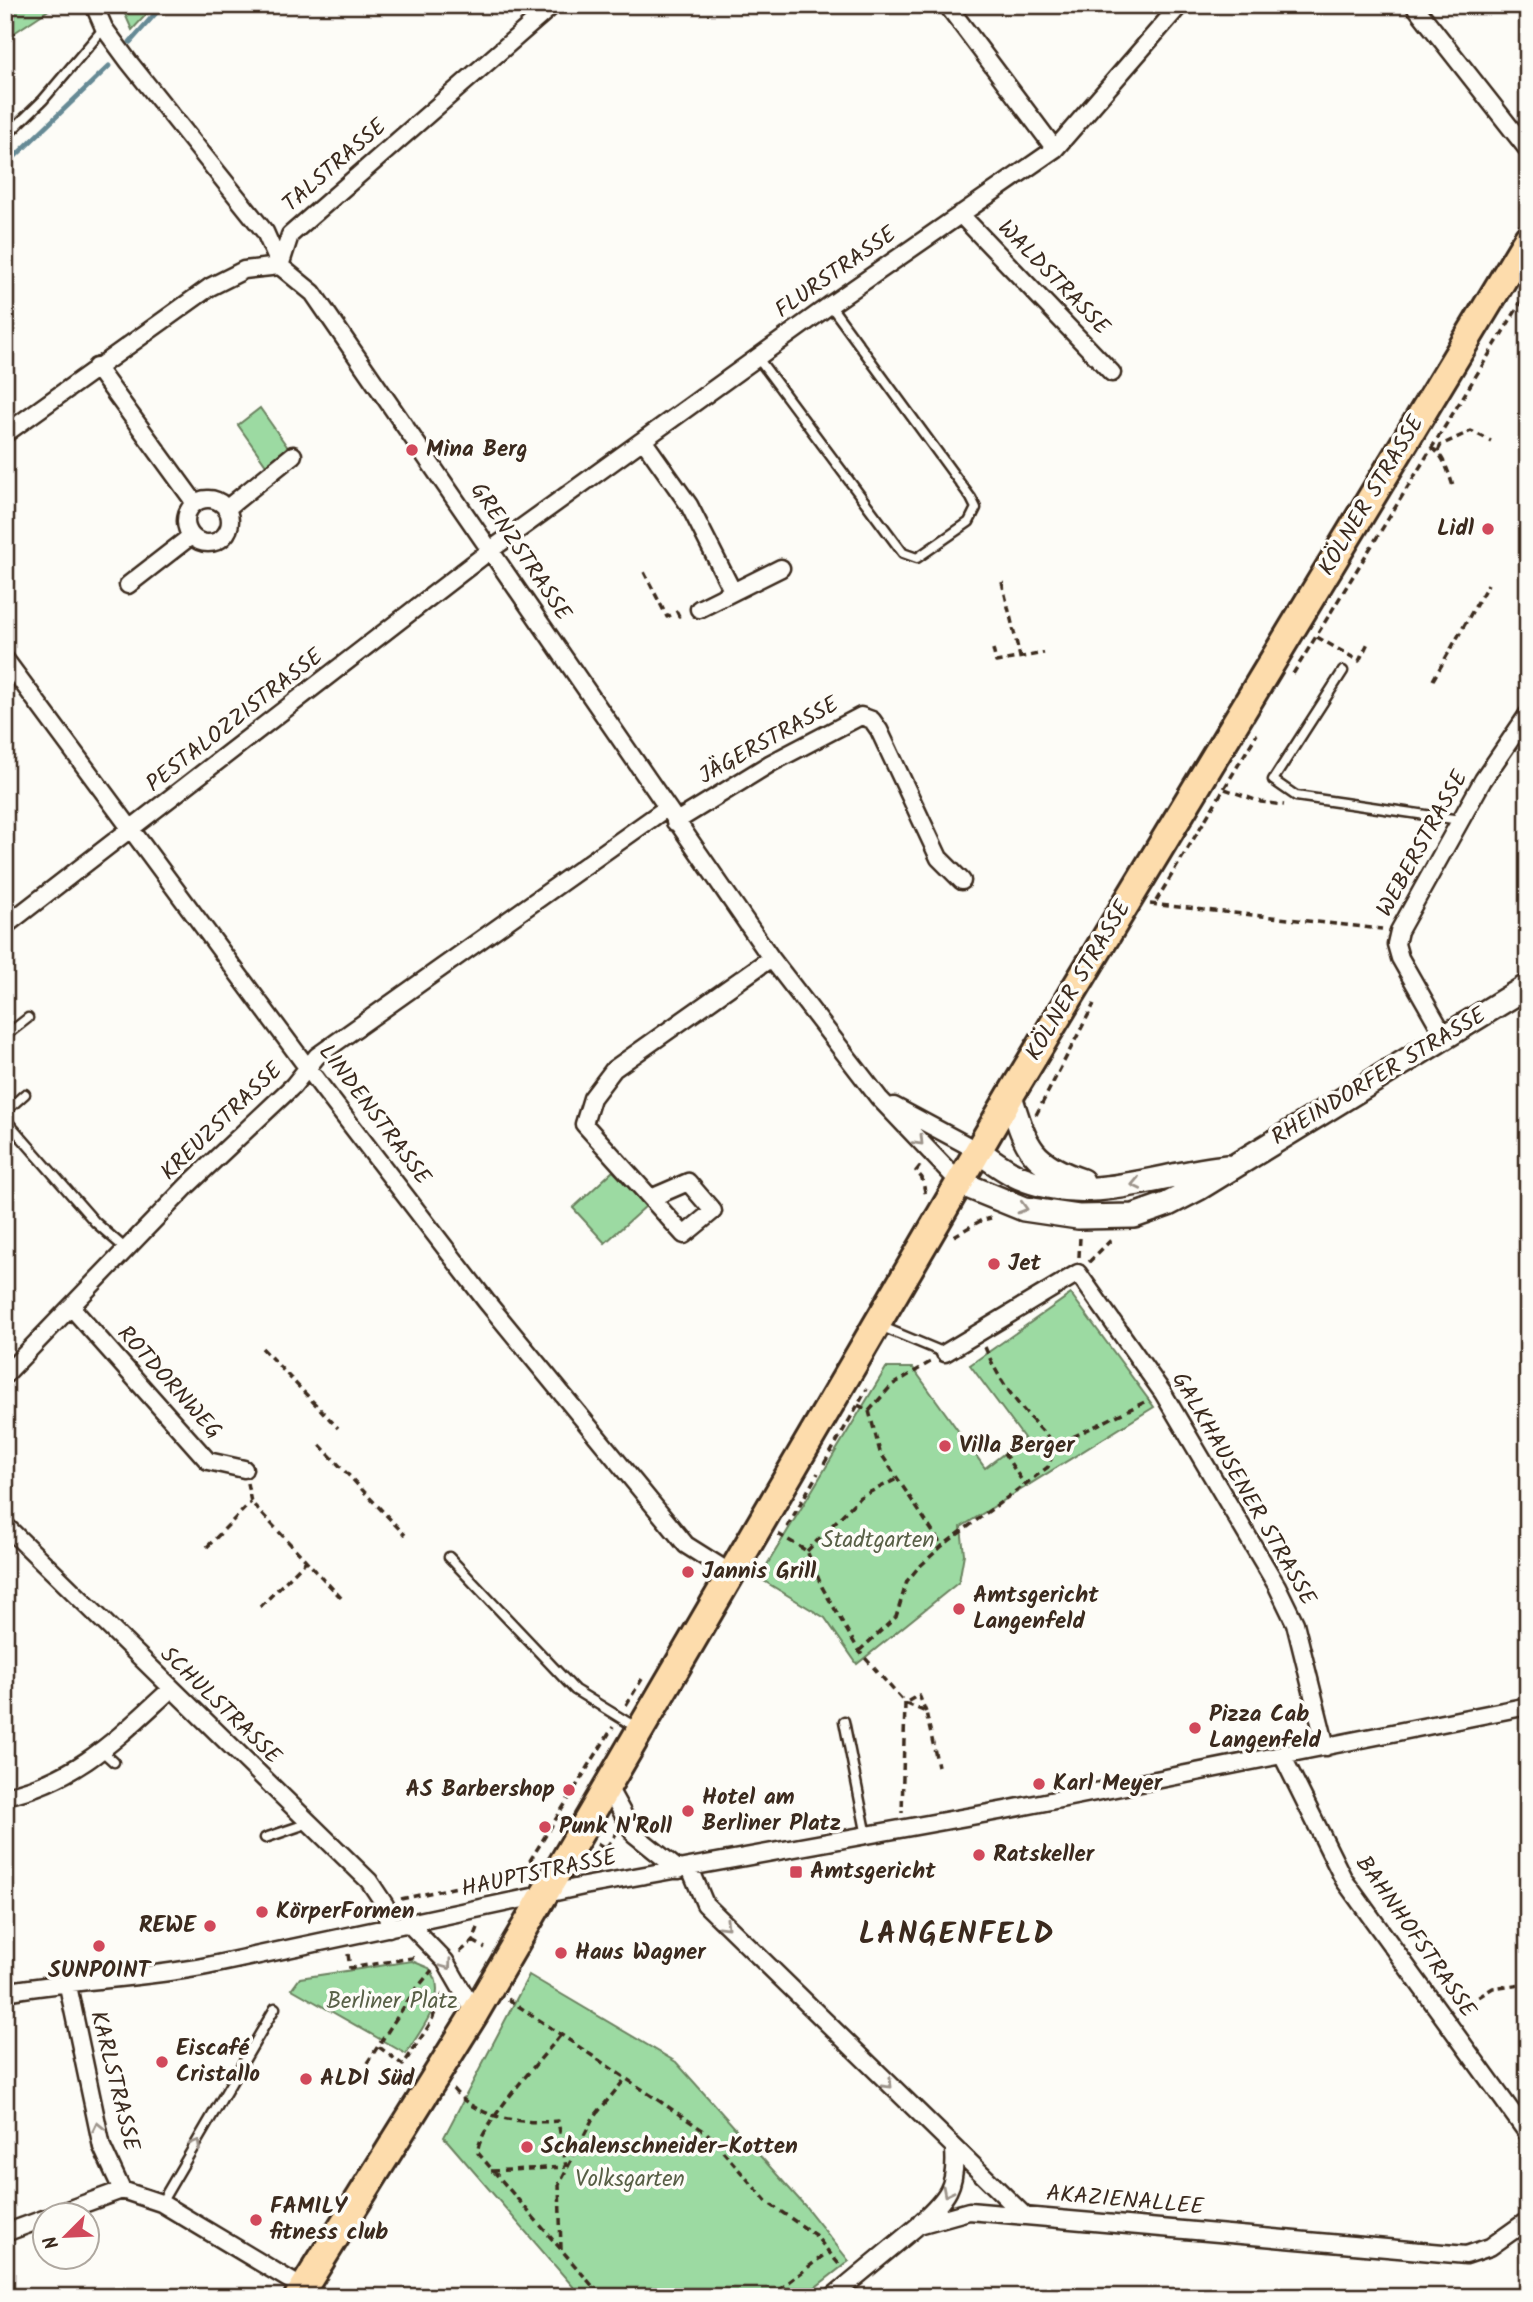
<svg xmlns="http://www.w3.org/2000/svg" width="1533" height="2302" viewBox="0 0 1533 2302" font-family="Kalam,sans-serif">
	<style>
		.green { fill: #9cdaa2; stroke: #6c8260; stroke-width: 2 }
		.lines { fill: none; stroke-linecap: round; stroke-linejoin: round }
		.stream { stroke: #668a95; stroke-width: 5 }
		.service-casing { stroke: #3b2a1e; stroke-width: 13 }
		.minor-casing { stroke: #3b2a1e; stroke-width: 21 }
		.secondary-casing { stroke: #3b2a1e; stroke-width: 28 }
		.primary-casing { stroke: #3b2a1e; stroke-width: 32 }
		.path { stroke: #3b2a1e; stroke-width: 3.5; stroke-dasharray: 7 5; stroke-linecap: butt }
		.service { stroke: #fdfcf7; stroke-width: 8 }
		.minor { stroke: #fdfcf7; stroke-width: 16 }
		.secondary { stroke: #fdfcf7; stroke-width: 23 }
		.primary { stroke: #fddcac; stroke-width: 26 }
		.oneway { stroke: #9c938a }
		.poi-dot { fill: #d1495b; stroke: #fdfcf7; stroke-width: 2.5 }
		.labels { text-anchor: middle; dominant-baseline: central; stroke-width: 7; stroke-linejoin: round; paint-order: stroke }
		.street-label { font-size: 23px; fill: #3b2a1e; stroke: #fdfcf7 }
		.poi-label { font-size: 23px; font-weight: bold; fill: #3b2a1e; stroke: #fdfcf7; text-anchor: start }
		.park-label { font-size: 23px; fill: #585f46; stroke: #fdfcf7 }
		.district-label { font-size: 30px; font-weight: bold; letter-spacing: 2px; fill: #3b2a1e; stroke: #fdfcf7 }
	</style>
	<rect width="100%" height="100%" fill="#fdfcf7"/>
	<filter id="ink" filterUnits="userSpaceOnUse"><feTurbulence type="fractalNoise" baseFrequency=".0143" numOctaves="2"/><feDisplacementMap in="SourceGraphic" scale="14" xChannelSelector="R" yChannelSelector="G"/><feConvolveMatrix kernelMatrix="1 2 1 2 8 2 1 2 1" color-interpolation-filters="sRGB"/></filter>
	<g filter="url(#ink)">
		<!-- green -->
		<path class="green" d="M5 5H56L5 39Z
			M121 5H155L132 30Z
			M260 408 291 452 269 469 238 425Z
			M613 1171 646 1206 605 1243 573 1208Z
			M1071 1294 1154 1407 961 1527 964 1554 959 1582 857 1664 825 1618 759 1578 886 1368H913L985 1468 1024 1438 970 1365Z
			M412 1961 429 1968C452 1995 420 2030 406 2054L292 1989 300 1978Z
			M529 1975 676 2062 805 2206 849 2261 803 2297H582L444 2137Z"/>
		<g class="lines">
			<!-- stream -->
			<path class="stream" d="M130 42 163 5
				M5 166 109 66"/>
			<!-- service casing -->
			<g class="service-casing">
				<path id="service" d="M5 137 43 100 104 28
					M757 357 903 553 917 558 969 522 976 508 971 498 830 305
					M1343 671 1273 780 1296 796 1460 820
					M5 1036 28 1018
					M25 1094 6 1111V1120L95 1222 127 1250
					M880 1326 945 1353
					M449 1557 575 1690 637 1728
					M844 1721 867 1836
					M102 1751 114 1762
					M265 1838 309 1823
					M161 2203 275 2008"/>
			</g>
			<!-- minor casing -->
			<g class="minor-casing">
				<path id="minor" d="M94 5 104 28 129 62 265 232 280 266 313 293 771 958 879 1098 960 1183
					M947 5 1055 149
					M1414 5 1528 150
					M960 214 1112 373
					M96 367 195 503
					M5 434 210 287 244 270 280 266 290 235 553 5
					M643 440 689 505 733 592
					M186 521a22 22 0 1 1 44 0a22 22 0 1 1-44 0Z
					M226 509 293 455
					M128 585 191 536
					M699 609 781 568
					M5 659 321 1086 486 1301 686 1545 732 1574
					M675 822 771 763 861 716 872 720 879 730 939 858 962 881
					M5 926 492 549 830 305 1055 149 1180 5
					M1445 1037 1400 958 1396 944 1399 931 1483 780 1528 714
					M894 1106 978 1151
					M651 1198 688 1182 713 1211 684 1235 584 1124 592 1098 614 1069 771 958
					M72 1308 208 1461 244 1469
					M945 1353 1078 1273 1163 1393 1277 1586 1295 1623 1326 1747
					M5 1375 188 1185 293 1086 317 1056 665 809
					M5 1525 369 1881 385 1905 389 1928
					M1282 1755 1344 1880 1528 2134
					M608 1787 634 1834 679 1870
					M5 1796C78 1780 117 1738 170 1690
					M690 1868 705 1904 1024 2215
					M409 1924 445 1961 475 2013
					M67 1981 102 2147 122 2190
					M5 1992C72 1980 140 1979 207 1966L584 1886 1005 1810 1528 1706
					M56 2214 122 2190 161 2203 303 2288
					M921 2222C947 2198 957 2187 954 2150
					M5 2233 46 2218
					M832 2297 919 2225 969 2211 1466 2255 1490 2247 1528 2220"/>
			</g>
			<!-- secondary casing -->
			<g class="secondary-casing">
				<path id="secondary" d="M1010 1096C1026 1146 1029 1163 1082 1181
					M978 1151C991 1160 1005 1171 1019 1177 1088 1207 1157 1174 1227 1167
					M960 1183 1024 1209 1078 1217 1134 1216 1168 1204 1199 1188 1528 986"/>
			</g>
			<!-- primary casing -->
			<g class="primary-casing">
				<path id="primary" d="M298 2297 475 2013 1010 1096 1528 238"/>
			</g>
			<!-- path -->
			<path class="path" d="M1528 196 1521 208 1528 212
				M1432 448C1445 456 1449 475 1454 489
				M1438 451 1441 445 1471 431 1491 441
				M644 572 667 617 677 612 679 616 684 613
				M1002 582 1020 657
				M1317 637 1359 661 1369 641
				M993 649 996 662 1044 653
				M1293 674 1528 291
				M1433 680 1488 584
				M1225 789 1261 802 1284 805
				M1156 901 1257 734
				M1150 904 1382 929
				M1036 1115 1094 1004
				M920 1166 916 1171 922 1178 926 1196
				M954 1236 982 1220 991 1218
				M1079 1257 1080 1237
				M1089 1262 1113 1238
				M985 1347C1001 1387 1026 1415 1056 1445
				M262 1348 338 1428
				M858 1405 869 1411 880 1452 942 1546
				M869 1411 892 1385 932 1361
				M320 1445 405 1535
				M1004 1453 1024 1484
				M824 1464 867 1389
				M247 1483 251 1502 344 1601
				M787 1527 818 1473
				M778 1534 807 1551 822 1587 859 1651 905 1703 902 1813
				M207 1547 251 1502
				M807 1551 860 1497 897 1479
				M260 1607 306 1561
				M859 1651 896 1617 907 1581 918 1568 942 1546 1048 1467 1056 1445 1149 1400
				M626 1705 642 1679
				M926 1712 919 1695 905 1703 926 1712 938 1766
				M597 1844 605 1849 616 1834
				M595 1867 605 1849
				M476 1883 515 1874 526 1867 613 1727
				M401 1899 476 1883 477 1893
				M473 1941 485 1948
				M460 1952 473 1941 479 1925
				M348 1954 350 1968 418 1957
				M508 1999 707 2133 767 2202 815 2235 842 2268
				M1458 2010 1493 1988 1528 1983
				M560 2036C543 2057 475 2130 478 2153L602 2297
				M379 2047 403 2065 430 2024 443 1994
				M367 2063 413 1993 432 1970
				M453 2089C477 2119 521 2124 558 2121L566 2167
				M491 2171 566 2167
				M561 2249 559 2184 593 2118 625 2079
				M770 2297 829 2251"/>
			<!-- service -->
			<use href="#service" class="service"/>
			<!-- minor -->
			<use href="#minor" class="minor"/>
			<!-- secondary -->
			<use href="#secondary" class="secondary"/>
			<!-- primary -->
			<use href="#primary" class="primary"/>
		</g>
		<!-- one-way arrows -->
		<defs><path id="oneway-chevron" d="M-2-3.5L2.5 0L-2 3.5" fill="none" stroke-width="1.6" stroke-linecap="round" stroke-linejoin="round" transform="scale(1.75)"/></defs>
		<g class="oneway">
			<use href="#oneway-chevron" transform="translate(919 1141) rotate(46)"/>
			<use href="#oneway-chevron" transform="translate(1136 1184) rotate(168)"/>
			<use href="#oneway-chevron" transform="translate(1023 1208) rotate(16)"/>
			<use href="#oneway-chevron" transform="translate(725 1925) rotate(45)"/>
			<use href="#oneway-chevron" transform="translate(447 1965) rotate(54)"/>
			<use href="#oneway-chevron" transform="translate(888 2084) rotate(45)"/>
			<use href="#oneway-chevron" transform="translate(98 2127) rotate(-102)"/>
			<use href="#oneway-chevron" transform="translate(196 2144) rotate(-60)"/>
			<use href="#oneway-chevron" transform="translate(947 2192) rotate(117)"/>
		</g>
	</g>
	<!-- markers -->
	<g class="poi-dot">
		<circle cx="412" cy="450" r="7"/>
		<circle cx="1488" cy="529" r="7"/>
		<circle cx="994" cy="1264" r="7"/>
		<circle cx="945" cy="1446" r="7"/>
		<circle cx="688" cy="1572" r="7"/>
		<circle cx="959" cy="1609" r="7"/>
		<circle cx="1195" cy="1728" r="7"/>
		<circle cx="1039" cy="1784" r="7"/>
		<circle cx="569" cy="1790" r="7"/>
		<circle cx="688" cy="1811" r="7"/>
		<circle cx="545" cy="1827" r="7"/>
		<circle cx="979" cy="1855" r="7"/>
		<rect x="789" y="1865" width="14" height="14" rx="3.5"/>
		<circle cx="262" cy="1912" r="7"/>
		<circle cx="210" cy="1926" r="7"/>
		<circle cx="99" cy="1946" r="7"/>
		<circle cx="561" cy="1953" r="7"/>
		<circle cx="162" cy="2062" r="7"/>
		<circle cx="306" cy="2079" r="7"/>
		<circle cx="527" cy="2147" r="7"/>
		<circle cx="256" cy="2220" r="7"/>
	</g>
	<g class="labels">
		<!-- street labels -->
		<g class="street-label">
			<text transform="translate(335 166) rotate(-41)">TALSTRASSE</text>
			<text transform="translate(836 273) rotate(-35)">FLURSTRASSE</text>
			<text transform="translate(1053 278) rotate(46)">WALDSTRASSE</text>
			<text transform="translate(1372 496) rotate(-59)">KÖLNER STRASSE</text>
			<text transform="translate(520 552) rotate(56)">GRENZSTRASSE</text>
			<text transform="translate(235 721) rotate(-38)">PESTALOZZISTRASSE</text>
			<text transform="translate(769 741) rotate(-29)">JÄGERSTRASSE</text>
			<text transform="translate(1423 844) rotate(-61)">WEBERSTRASSE</text>
			<text transform="translate(1079 981) rotate(-59)">KÖLNER STRASSE</text>
			<text transform="translate(1379 1077) rotate(-31)">RHEINDORFER STRASSE</text>
			<text transform="translate(374 1115) rotate(53)">LINDENSTRASSE</text>
			<text transform="translate(222 1122) rotate(-44)">KREUZSTRASSE</text>
			<text transform="translate(169 1383) rotate(48)">ROTDORNWEG</text>
			<text transform="translate(1243 1489) rotate(60)">GALKHAUSENER STRASSE</text>
			<text transform="translate(220 1706) rotate(44)">SCHULSTRASSE</text>
			<text transform="translate(539 1874) rotate(-12)">HAUPTSTRASSE</text>
			<text transform="translate(1415 1937) rotate(55)">BAHNHOFSTRASSE</text>
			<text transform="translate(114 2081) rotate(76)">KARLSTRASSE</text>
			<text transform="translate(1125 2201) rotate(5)">AKAZIENALLEE</text>
		</g>
		<!-- poi labels -->
		<g class="poi-label">
			<text x="426" y="450">Mina Berg</text>
			<text x="1474" y="529" text-anchor="end">Lidl</text>
			<text x="1008" y="1264">Jet</text>
			<text x="959" y="1446">Villa Berger</text>
			<text x="702" y="1572">Jannis Grill</text>
			<text x="973" y="1596">Amtsgericht<tspan x="973" dy="26">Langenfeld</tspan></text>
			<text x="1209" y="1715">Pizza Cab<tspan x="1209" dy="26">Langenfeld</tspan></text>
			<text x="1053" y="1784">Karl Meyer</text>
			<text x="555" y="1790" text-anchor="end">AS Barbershop</text>
			<text x="702" y="1798">Hotel am<tspan x="702" dy="26">Berliner Platz</tspan></text>
			<text x="559" y="1827">Punk N'Roll</text>
			<text x="993" y="1855">Ratskeller</text>
			<text x="810" y="1872">Amtsgericht</text>
			<text x="276" y="1912">KörperFormen</text>
			<text x="196" y="1926" text-anchor="end">REWE</text>
			<text x="575" y="1953">Haus Wagner</text>
			<text x="99" y="1971" text-anchor="middle">SUNPOINT</text>
			<text x="176" y="2049">Eiscafé<tspan x="176" dy="26">Cristallo</tspan></text>
			<text x="320" y="2079">ALDI Süd</text>
			<text x="541" y="2147">Schalenschneider-Kotten</text>
			<text x="270" y="2207">FAMILY<tspan x="270" dy="26">fitness club</tspan></text>
		</g>
		<!-- park labels -->
		<g class="park-label">
			<text x="878" y="1541">Stadtgarten</text>
			<text x="392" y="2002">Berliner Platz</text>
			<text x="630" y="2180">Volksgarten</text>
		</g>
		<!-- district labels -->
		<g class="district-label">
			<text x="957" y="1935">LANGENFELD</text>
		</g>
	</g>
	<!-- margin -->
	<rect width="1533" height="2302" fill="none" stroke="#fdfcf7" stroke-width="28"/>
	<rect x="14" y="14" width="1505" height="2274" fill="none" stroke="#3b2a1e" stroke-width="2.5" filter="url(#ink)"/>
	<!-- north arrow -->
	<g transform="translate(66 2236) rotate(246)"><circle r="33" fill="#fdfcf7" stroke="#afa8a0" stroke-width="2"/>
	<path d="M0-5L12 26L0 18L-12 26Z" fill="#d1495b"/>
	<text y="-10" font-size="19" font-weight="bold" text-anchor="middle" fill="#3b2a1e">N</text>
	</g>
</svg>
